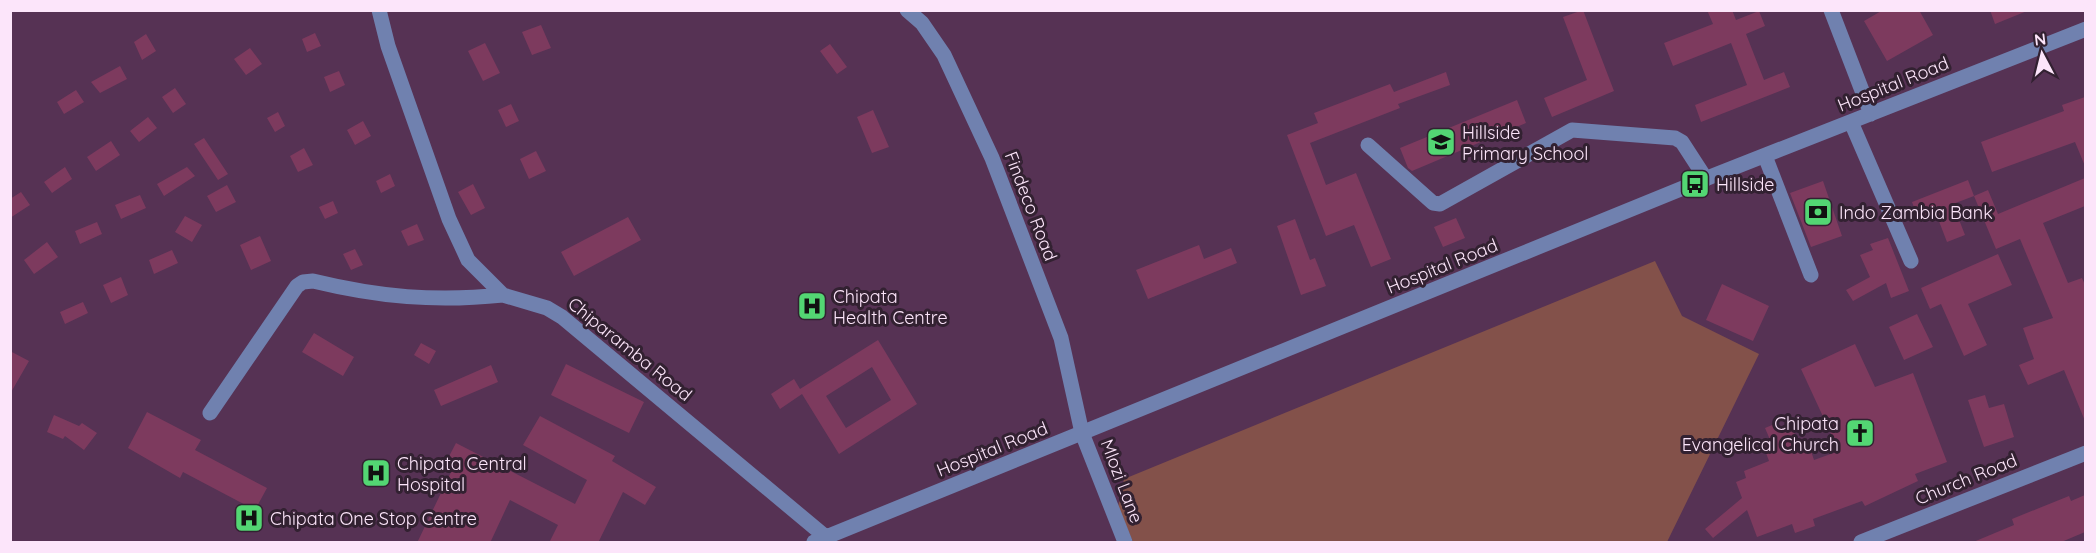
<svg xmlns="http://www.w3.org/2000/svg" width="2096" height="553" viewBox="0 0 2096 553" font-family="Quicksand,sans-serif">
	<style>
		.green { fill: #83514a }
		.building { fill: #7d3a5e; fill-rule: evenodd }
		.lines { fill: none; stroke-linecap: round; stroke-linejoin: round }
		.minor { stroke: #7081af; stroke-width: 15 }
		.labels { text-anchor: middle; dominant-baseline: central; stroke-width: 6; stroke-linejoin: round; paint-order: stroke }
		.street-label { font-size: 18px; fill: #fce5fa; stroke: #322131 }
		.poi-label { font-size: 18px; fill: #fce5fa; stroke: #322131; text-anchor: start }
	</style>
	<rect width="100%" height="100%" fill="#563254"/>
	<!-- green -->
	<path class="green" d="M1655 261 1682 316 1759 354 1667 542H1133L1118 507 1124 479Z"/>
	<!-- building -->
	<path class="building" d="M1583 10 1614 91 1552 117 1544 98 1587 80 1563 17Z
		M1707 10H1732L1736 20 1759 11 1765 26 1746 34 1764 80 1784 72 1790 87 1701 122 1695 105 1747 85 1731 43 1673 66 1664 43 1713 24Z
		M1883 10H1919L1933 35 1887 61 1864 21Z
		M1990 10H2027V11L1995 24Z
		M541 25 551 48 532 55 522 32Z
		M315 33 321 46 307 52 302 39Z
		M146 34 156 51 142 60 134 42Z
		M485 43 500 73 483 81 468 51Z
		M830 44 847 67 837 74 820 51Z
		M250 48 262 64 246 75 234 59Z
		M120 66 127 79 100 93 91 82Z
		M339 71 345 85 330 92 324 77Z
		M1446 72 1450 85 1398 104 1400 108 1310 143 1326 185 1356 173 1391 259 1371 267 1354 225 1326 236 1287 135 1318 123 1314 113 1390 84 1394 92Z
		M175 88 186 104 173 113 162 97Z
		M76 90 84 102 64 114 57 102Z
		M2085 97V166L2075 142 1992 172 1981 142 2064 111 2062 105Z
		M1517 100 1526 123 1412 171 1408 168 1400 148Z
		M511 104 519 121 506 127 498 110Z
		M873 110 889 147 872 153 857 117Z
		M278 112 285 126 275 132 267 118Z
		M148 117 157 128 139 142 130 131Z
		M363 121 371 136 355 145 347 130Z
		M204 138 228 174 218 180 194 144Z
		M111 141 120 155 96 171 87 157Z
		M304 148 313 165 298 172 290 156Z
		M536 151 546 171 529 179 520 159Z
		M65 167 72 179 52 193 44 182Z
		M187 167 195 176 164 196 157 184Z
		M390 174 395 186 381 193 376 181Z
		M2085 178V206L2043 223 2068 283 2082 278 2085 285V421L2064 370 2028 385 2019 365 2034 359 2023 328 2053 318 2020 239 1996 249 1974 196 1988 190 1998 214Z
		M1968 180 1974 196 1953 204 1965 235 1947 242 1935 211 1918 218 1912 202Z
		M1823 181 1842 236 1811 247 1790 193Z
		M473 184 485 208 471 215 458 192Z
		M227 185 236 202 216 212 207 196Z
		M21 192 30 205 10 218V199Z
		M140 195 146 208 121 219 115 205Z
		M333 201 338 213 325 219 319 207Z
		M185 216 202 225 192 242 175 232Z
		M628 217 641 240 574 276 561 252Z
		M1456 218 1465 238 1443 247 1434 227Z
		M1295 219 1310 260 1315 258 1326 286 1301 295 1277 226Z
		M97 222 102 234 80 244 75 231Z
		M417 224 424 240 408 246 401 231Z
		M260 236 271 261 251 270 240 245Z
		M1888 238 1909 291 1891 298 1886 283 1853 301 1846 290 1870 277 1860 255 1873 250 1870 244Z
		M47 242 58 257 34 274 24 260Z
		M1199 245 1204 259 1231 248 1237 263 1148 299 1136 270Z
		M355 249 363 265 351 270 343 254Z
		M172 250 178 263 154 274 149 260Z
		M1998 254 2012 285 1968 304 1987 345 1964 356 1941 304 1930 309 1921 288Z
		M121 277 128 295 111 303 103 285Z
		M1722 284 1769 306 1753 341 1706 320Z
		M83 302 88 313 65 324 60 312Z
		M1917 314 1933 347 1904 360 1889 327Z
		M314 333 354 357 343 376 302 352Z
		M878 340 917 404 839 454 802 394 780 409 771 394 794 379 800 389ZM872 367 891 400 846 428 826 396Z
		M421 343 436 351 429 364 414 355Z
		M1855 344 1875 387 1913 373 1947 462 1915 474 1918 481 1865 506 1862 501 1813 519 1815 526 1795 533 1792 524 1757 537 1747 510 1713 538 1705 529 1742 498 1736 482 1746 478 1744 471 1769 461 1763 445 1771 442 1765 428 1777 423 1780 428 1791 424 1800 448 1809 445 1814 460 1839 451 1801 369Z
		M10 351 29 361 10 394Z
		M566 364 644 402 629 433 551 395Z
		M491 365 498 382 441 406 434 390Z
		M1985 395 1989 408 2004 404 2014 437 1984 447 1968 400Z
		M147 412 201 440 195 450 267 488 255 510 183 472 180 478 128 448Z
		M54 415 79 426 82 423 97 433 84 450 65 436 63 439 47 432Z
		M540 416 615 456 612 461 656 487 645 505 623 492 598 543H549L558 525 510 500 490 543H417L452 470 444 466 456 443 575 504 587 480 523 445Z
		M2085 495V532L2059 543H1971L2014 525 2012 519 2069 496 2071 501Z"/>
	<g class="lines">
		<!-- minor -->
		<path class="minor" d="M379 10 388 46 449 219 468 260 503 295 547 308 562 317 827 538
			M907 10 922 23 944 55 992 158 1061 338 1082 433 1125 542
			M1831 10 1871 114
			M1851 122 1911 261
			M1368 145 1433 203 1440 204 1572 130 1675 138 1682 142 1706 179
			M1765 156 1811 275
			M210 413 297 286 303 282 313 281C379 297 435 302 503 295
			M814 542 1715 175 2086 29
			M1861 542 2086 453"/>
	</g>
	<!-- icons -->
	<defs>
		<g id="school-square" transform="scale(1.5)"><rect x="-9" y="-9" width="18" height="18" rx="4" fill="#53d673" stroke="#322131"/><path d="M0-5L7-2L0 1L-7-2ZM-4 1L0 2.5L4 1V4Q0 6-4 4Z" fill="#111"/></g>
		<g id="bus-square" transform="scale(1.5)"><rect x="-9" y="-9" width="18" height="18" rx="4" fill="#53d673" stroke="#322131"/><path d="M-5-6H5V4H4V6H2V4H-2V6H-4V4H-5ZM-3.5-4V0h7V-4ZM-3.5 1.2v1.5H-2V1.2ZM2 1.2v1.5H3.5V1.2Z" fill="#111"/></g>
		<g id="bank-square" transform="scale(1.5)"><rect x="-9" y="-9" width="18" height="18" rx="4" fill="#53d673" stroke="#322131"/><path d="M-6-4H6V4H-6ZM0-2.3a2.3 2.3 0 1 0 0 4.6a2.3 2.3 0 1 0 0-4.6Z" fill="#111"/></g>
		<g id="hospital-square" transform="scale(1.5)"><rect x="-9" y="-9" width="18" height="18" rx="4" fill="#53d673" stroke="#322131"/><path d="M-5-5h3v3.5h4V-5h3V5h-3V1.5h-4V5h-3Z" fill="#111"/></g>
		<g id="church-square" transform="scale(1.5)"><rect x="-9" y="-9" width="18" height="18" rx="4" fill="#53d673" stroke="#322131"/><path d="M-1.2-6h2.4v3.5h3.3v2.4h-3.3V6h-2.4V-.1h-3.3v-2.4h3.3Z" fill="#111"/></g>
	</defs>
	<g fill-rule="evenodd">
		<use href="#school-square" x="1441" y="142"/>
		<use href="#bus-square" x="1695" y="184"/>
		<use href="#bank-square" x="1818" y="212"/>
		<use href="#hospital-square" x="812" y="306"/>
		<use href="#church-square" x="1860" y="433"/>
		<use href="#hospital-square" x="376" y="473"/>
		<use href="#hospital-square" x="249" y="518"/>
	</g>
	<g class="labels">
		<!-- street labels -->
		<g class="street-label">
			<text transform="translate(1893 84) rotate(-22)">Hospital Road</text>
			<text transform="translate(1031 206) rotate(69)">Findeco Road</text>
			<text transform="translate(1442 266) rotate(-22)">Hospital Road</text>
			<text transform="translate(630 349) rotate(39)">Chiparamba Road</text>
			<text transform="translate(992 449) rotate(-22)">Hospital Road</text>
			<text transform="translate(1966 479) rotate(-22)">Church Road</text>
			<text transform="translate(1122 481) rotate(69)">Mlozi Lane</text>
		</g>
		<!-- poi labels -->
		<g class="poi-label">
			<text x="1462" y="132">Hillside<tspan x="1462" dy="21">Primary School</tspan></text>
			<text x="1716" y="184">Hillside</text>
			<text x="1839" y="212">Indo Zambia Bank</text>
			<text x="833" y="296">Chipata<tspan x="833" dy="21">Health Centre</tspan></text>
			<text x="1839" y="423" text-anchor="end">Chipata<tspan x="1839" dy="21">Evangelical Church</tspan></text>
			<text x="397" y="463">Chipata Central<tspan x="397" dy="21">Hospital</tspan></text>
			<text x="270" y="518">Chipata One Stop Centre</text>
		</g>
	</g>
	<!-- border -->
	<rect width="2096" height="553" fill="none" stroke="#fce5fa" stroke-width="24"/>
	<!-- north arrow -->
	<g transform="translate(2042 54) rotate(353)" stroke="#322131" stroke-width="4.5" paint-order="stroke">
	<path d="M0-4.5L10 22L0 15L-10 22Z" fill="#fce5fa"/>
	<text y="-9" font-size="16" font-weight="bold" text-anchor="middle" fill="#fce5fa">N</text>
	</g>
</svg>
